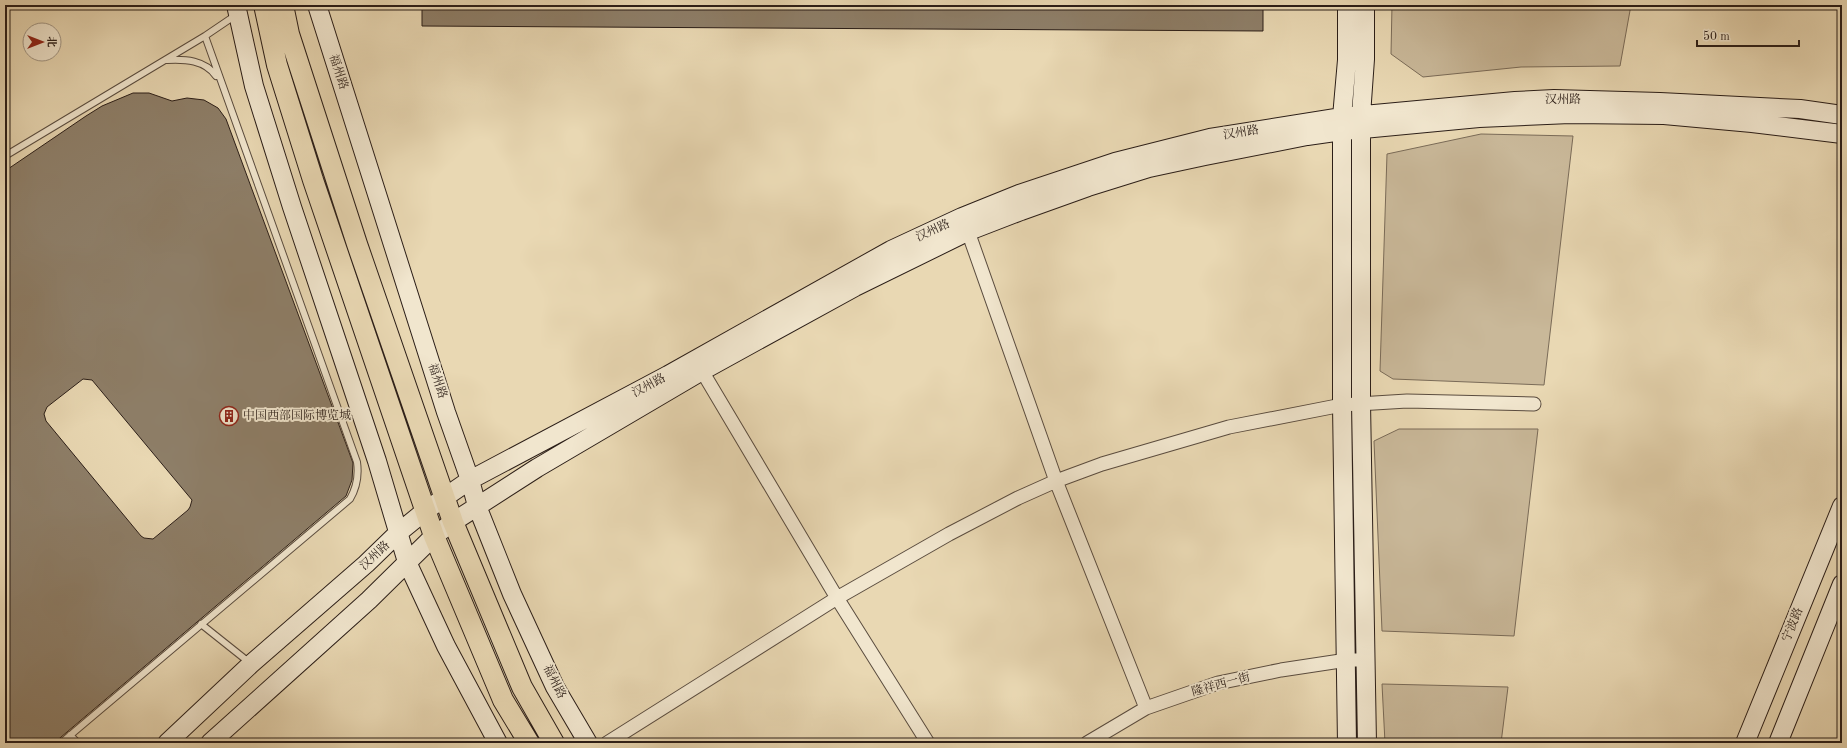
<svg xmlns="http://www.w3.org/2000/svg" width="1847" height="748" viewBox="0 0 1847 748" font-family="'Old Standard TT','Noto Serif SC',serif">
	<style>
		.green { fill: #c9b899; stroke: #7a6b58 }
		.building { fill: #8e7f69; stroke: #2b1e18; fill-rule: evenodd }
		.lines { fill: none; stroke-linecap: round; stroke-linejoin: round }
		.lane-casing { stroke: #5a4c3f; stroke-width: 8 }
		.street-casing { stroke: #5a4c3f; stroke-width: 15 }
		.secondary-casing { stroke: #2b1e18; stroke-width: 20 }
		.primary-casing { stroke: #2b1e18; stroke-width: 22 }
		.lane { stroke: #f1e6ce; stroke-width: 6 }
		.street { stroke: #f1e6ce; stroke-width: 13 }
		.secondary { stroke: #f1e6ce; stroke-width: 18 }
		.primary { stroke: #e9d8b3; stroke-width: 20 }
		.labels { text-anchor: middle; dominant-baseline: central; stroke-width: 4; stroke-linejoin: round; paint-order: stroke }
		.street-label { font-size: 12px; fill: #2b1e18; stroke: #f1e6ce }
		.poi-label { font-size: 12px; fill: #2b1e18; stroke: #f1e6ce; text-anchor: start }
	</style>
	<rect width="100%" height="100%" fill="#e9d8b3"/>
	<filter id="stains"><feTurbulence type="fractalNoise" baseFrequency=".005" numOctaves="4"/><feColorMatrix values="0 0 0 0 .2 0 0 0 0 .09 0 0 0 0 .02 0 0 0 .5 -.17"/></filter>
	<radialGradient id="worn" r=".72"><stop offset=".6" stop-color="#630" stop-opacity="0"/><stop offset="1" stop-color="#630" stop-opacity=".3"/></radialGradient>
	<!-- green -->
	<path class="green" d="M1392 5H1631L1620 66 1521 67 1423 77 1391 54Z
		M1481 134 1573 136 1544 385 1393 379 1380 371 1387 154Z
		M1399 429H1538L1514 636 1382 631 1374 441Z
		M1382 684 1508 687 1501 743H1385Z"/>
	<!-- building -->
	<path class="building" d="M422 5H1263V31L422 26Z
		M133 93H149L172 101 187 98 204 100 218 108 226 119 353 463 352 480 346 496 54 743H5V171L86 116 102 106ZM83 379 92 380 192 500 190 507 188 510 153 539 144 538 141 536 46 421 44 414 47 407Z"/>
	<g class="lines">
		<!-- lane casing -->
		<g class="lane-casing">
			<path id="lane" d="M167 60C185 59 205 60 216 76
				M5 156 205 36 236 15
				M201 624 250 663
				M70 735 78 743
				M61 743 350 499C357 487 359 476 357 462L205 36"/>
		</g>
		<!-- street casing -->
		<g class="street-casing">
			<path id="street" d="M965 223 1056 481 1146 708
				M702 371 837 598 928 743
				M607 743 837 598 949 534 1018 498 1056 481 1102 464 1229 427 1342 405 1407 401 1534 404
				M1087 743 1146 708 1218 683 1281 670 1347 660H1366"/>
		</g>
		<!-- secondary casing -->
		<g class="secondary-casing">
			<path id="secondary" d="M236 5 254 86 292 207 377 461 407 562 446 646 498 743
				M317 5 446 412 470 480 477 506 512 594 555 687 588 743
				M1365 5V59L1361 115V403L1367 743
				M167 743 251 664 366 564 398 533 425 511 470 480 668 375 891 250 962 217 1019 194 1115 162 1210 138 1342 117 1515 101 1554 99 1660 102 1800 109 1842 115
				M210 743 369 600 434 536 453 522 537 468 702 371 855 287 969 231 1021 211 1088 187 1149 168 1205 156 1307 136 1342 131 1479 118 1570 114 1664 115 1752 123 1842 134
				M1347 743 1342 405V117L1347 60V5
				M1745 743 1842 506
				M1778 743 1842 584"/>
		</g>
		<!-- primary casing -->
		<g class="primary-casing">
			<path id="primary" d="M264 5 277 65 313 180 434 536 503 700 529 743
				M283 5 289 34 357 244 453 522 522 687 554 743"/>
		</g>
		<!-- lane -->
		<use href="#lane" class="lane"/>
		<!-- street -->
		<use href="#street" class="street"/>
		<!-- secondary -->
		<use href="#secondary" class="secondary"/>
		<!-- primary -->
		<use href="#primary" class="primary"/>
	</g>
	<!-- icons -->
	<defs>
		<g id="building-ring" transform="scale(1)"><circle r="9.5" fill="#f1e6ce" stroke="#8f2418" stroke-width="1.5"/><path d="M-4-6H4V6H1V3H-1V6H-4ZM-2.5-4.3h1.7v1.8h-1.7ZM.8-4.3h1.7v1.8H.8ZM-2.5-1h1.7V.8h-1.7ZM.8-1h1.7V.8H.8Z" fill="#8f2418"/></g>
	</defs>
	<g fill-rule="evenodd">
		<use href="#building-ring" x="229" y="416"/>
	</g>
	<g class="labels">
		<!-- street labels -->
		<g class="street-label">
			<text transform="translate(338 72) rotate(72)">福州路</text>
			<text x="1563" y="100">汉州路</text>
			<text transform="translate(1241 133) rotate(-9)">汉州路</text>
			<text transform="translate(933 231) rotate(-25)">汉州路</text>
			<text transform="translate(437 381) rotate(72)">福州路</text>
			<text transform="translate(649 386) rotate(-28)">汉州路</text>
			<text transform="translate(375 556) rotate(-43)">汉州路</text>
			<text transform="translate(1793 625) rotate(-68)">宁波路</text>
			<text transform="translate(554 682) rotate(63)">福州路</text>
			<text transform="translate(1221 685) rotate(-15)">隆祥西一街</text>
		</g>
		<!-- poi labels -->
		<g class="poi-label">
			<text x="243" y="416">中国西部国际博览城</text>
		</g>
	</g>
	<!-- margin -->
	<rect width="1847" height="748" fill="none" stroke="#e9d8b3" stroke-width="20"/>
	<rect x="6" y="6" width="1835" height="736" fill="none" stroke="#2b1e18" stroke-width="2"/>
	<rect x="10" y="10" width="1827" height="728" fill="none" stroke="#2b1e18"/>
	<!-- north arrow -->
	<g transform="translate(42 42) rotate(90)"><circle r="19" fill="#f1e6ce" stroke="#a29685"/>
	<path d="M0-3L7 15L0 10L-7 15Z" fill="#8f2418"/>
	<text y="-6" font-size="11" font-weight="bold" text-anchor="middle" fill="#2b1e18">北</text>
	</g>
	<!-- scale -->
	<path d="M1697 40v6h102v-6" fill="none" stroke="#2b1e18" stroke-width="2"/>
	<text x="1703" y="40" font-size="12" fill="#2b1e18" stroke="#f1e6ce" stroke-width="3" paint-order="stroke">50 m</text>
	<rect width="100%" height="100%" filter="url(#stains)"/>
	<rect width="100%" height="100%" fill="url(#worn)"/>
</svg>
